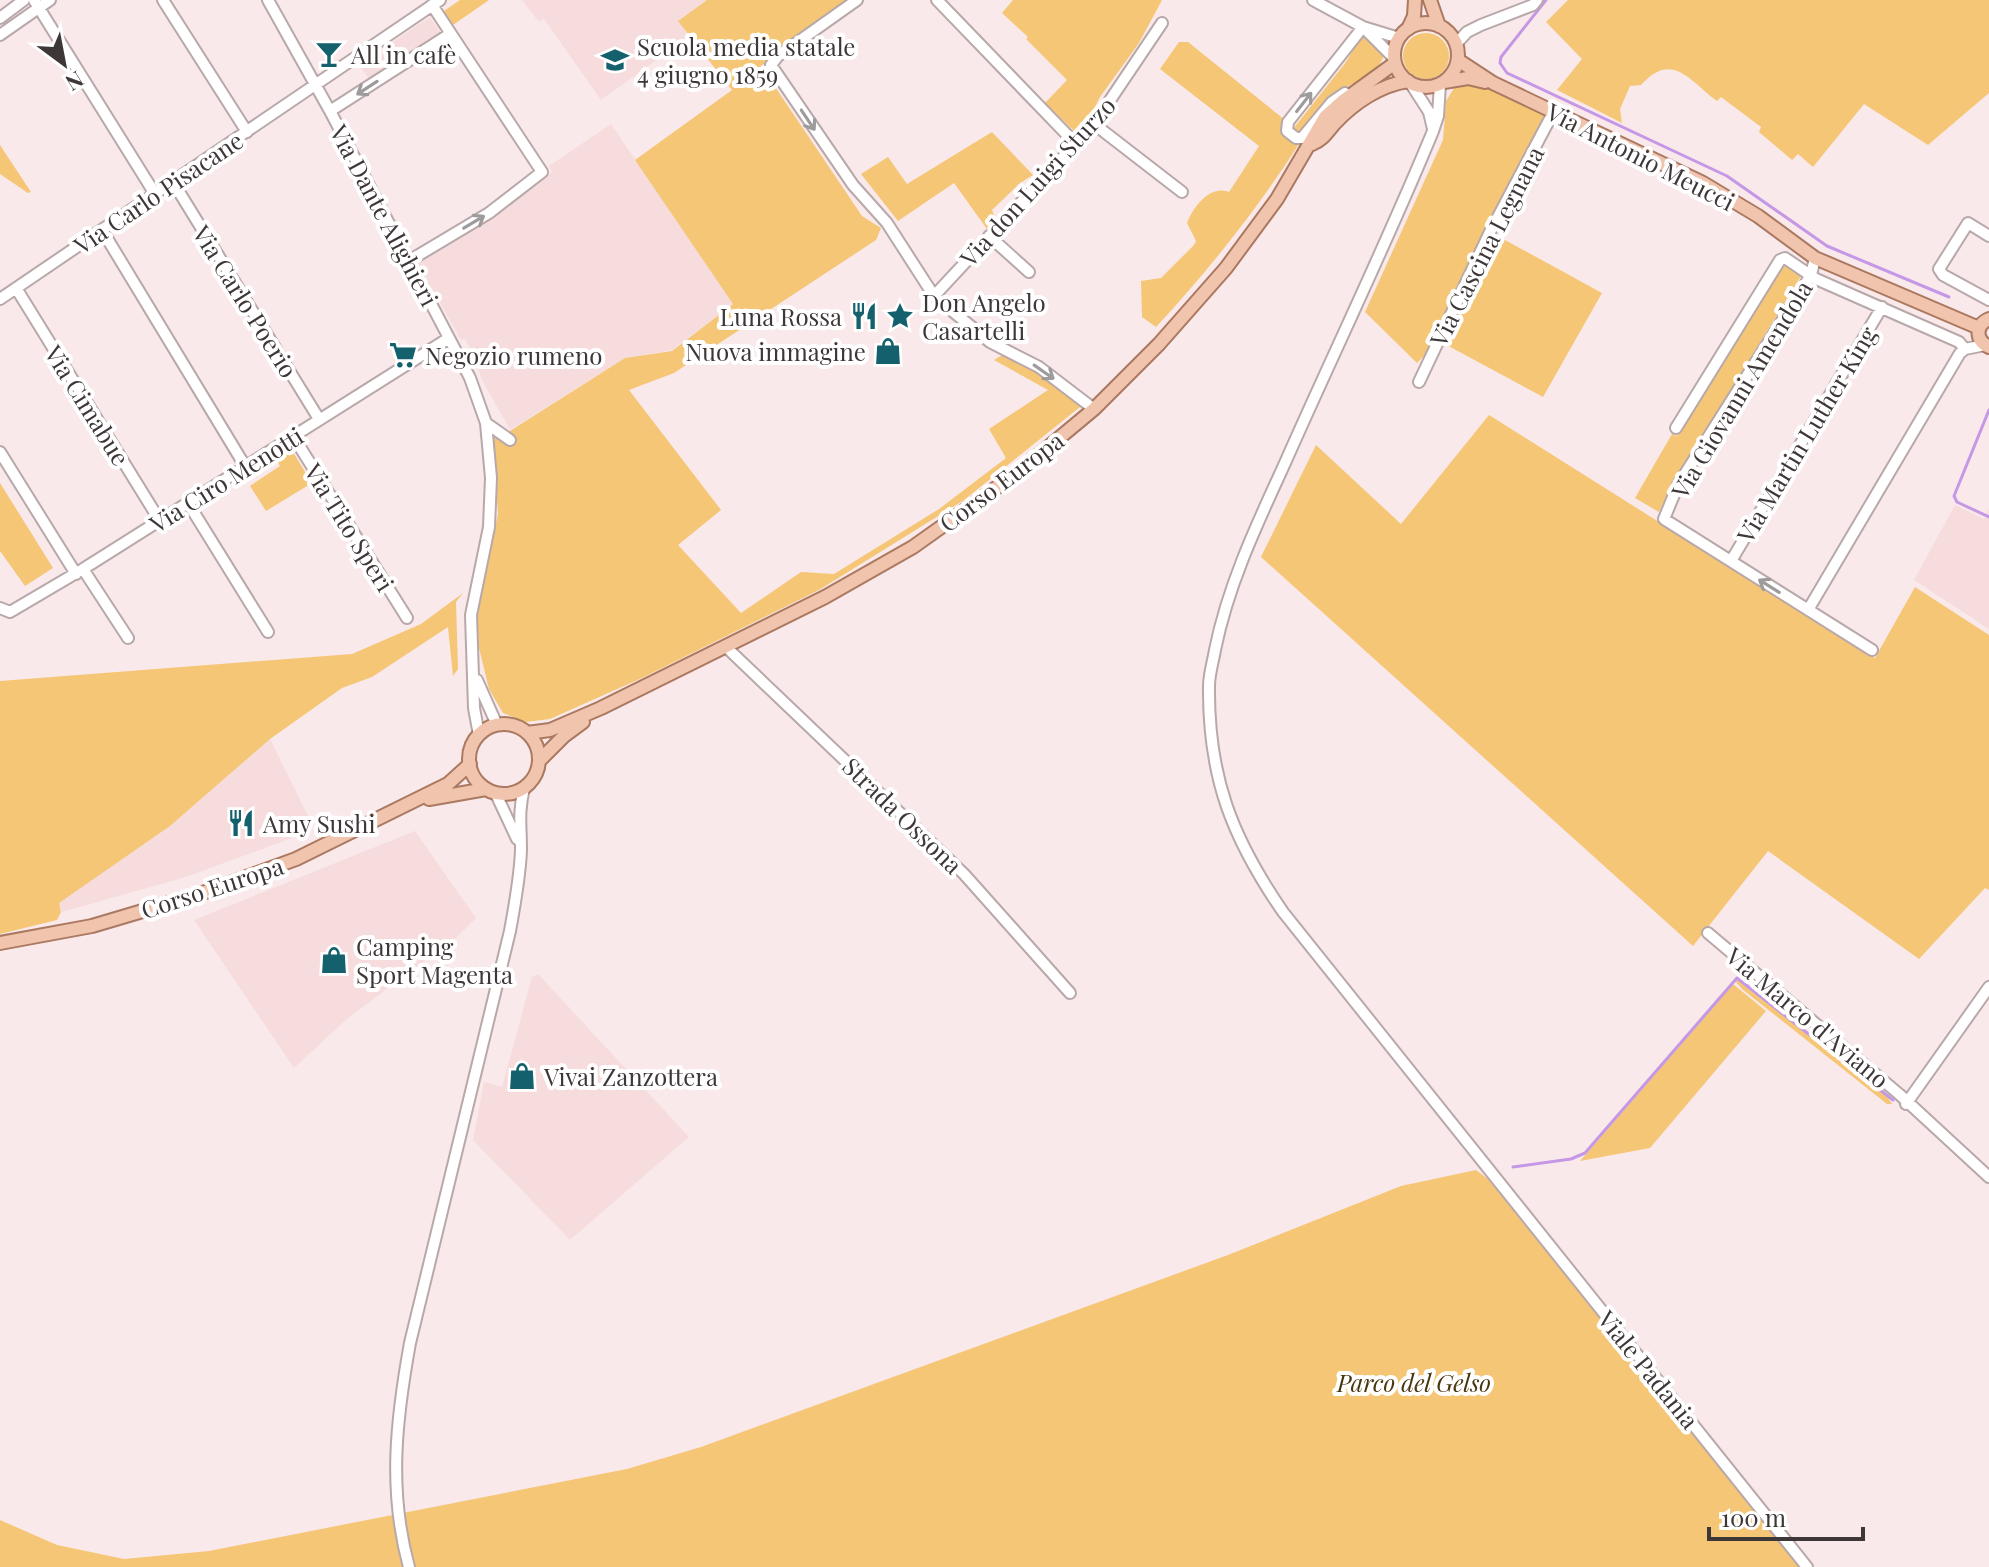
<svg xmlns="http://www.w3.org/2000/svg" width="1989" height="1567" viewBox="0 0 1989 1567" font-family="'Playfair Display',serif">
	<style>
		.built { fill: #f6dcdd }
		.green { fill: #f4c675 }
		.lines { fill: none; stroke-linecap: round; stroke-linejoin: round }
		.stream { stroke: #c498e6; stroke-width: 3 }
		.minor-casing { stroke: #b8a8a9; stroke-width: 14 }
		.major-casing { stroke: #ab7961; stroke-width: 16 }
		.minor { stroke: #fff; stroke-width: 10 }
		.major { stroke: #f0c4ad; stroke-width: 12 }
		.oneway { stroke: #9e9b9c }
		.labels { text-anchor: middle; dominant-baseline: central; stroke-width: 8; stroke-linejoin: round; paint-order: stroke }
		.poi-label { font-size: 24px; fill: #3e3738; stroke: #fff; text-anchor: start }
		.street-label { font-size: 24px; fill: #3e3738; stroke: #fff }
		.park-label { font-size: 24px; font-style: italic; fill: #49350f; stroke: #fff }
	</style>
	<rect width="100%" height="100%" fill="#fae9ea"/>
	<!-- built -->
	<path class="built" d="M522 0H707L679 20 689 37 601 100 544 19 539 22Z
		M430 17 441 33 370 81 359 64Z
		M611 124 733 304 672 350 625 358 510 430 482 380 473 354 465 339 461 340 417 262 491 216 552 172 549 166Z
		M1955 505 1984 519 1989 508V629L1914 580Z
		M270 739 311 822 289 830 292 838 186 877 62 912 58 903 170 826Z
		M415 831 476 918 458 936 348 1018 294 1068 194 920Z
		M538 974 689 1137 570 1240 473 1140 484 1082 502 1087 532 977Z"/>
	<!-- green -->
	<path class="green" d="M460 0H489L453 25 444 11Z
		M707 0H849L761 66 862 216 881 228 876 240 674 373 629 390 721 510 678 545 741 613 801 572 834 574 939 509 1006 458 989 429 1048 390 994 360 1004 354 1033 368 1081 403 1080 407 964 500 819 590 642 678 550 719 526 722 503 713 489 689 478 644 477 615 498 514 493 438 502 436 625 358 672 351 733 304 635 160 732 90 678 21Z
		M1013 0H1162L1139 43 1100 97 1087 123 1077 131 1073 130 1045 103 1067 80 1026 39 1028 37 1002 13Z
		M1568 0H1989V93L1928 145 1864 104 1813 167 1798 154 1792 160 1759 132 1761 127 1721 97 1717 101C1690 81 1672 50 1641 85L1630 86 1620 109 1622 123 1557 90 1582 59 1546 22Z
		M1403 56a23 23 0 1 1 46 0a23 23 0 1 1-46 0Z
		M1367 37 1384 54C1379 79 1342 84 1326 101 1317 110 1310 122 1302 132L1297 133 1293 129 1346 62 1360 38Z
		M1179 42H1188L1285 120 1284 132 1287 139 1299 144C1258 208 1209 270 1156 327L1142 317 1141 281 1161 278 1194 245 1196 241 1187 223C1194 206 1210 185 1229 192L1259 146 1160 69Z
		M1466 83H1480L1547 116 1488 228 1426 354 1417 363 1365 312 1443 140 1446 101 1456 85Z
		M992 132 1033 175 1020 183 992 210 995 217 987 229 954 183 898 221 861 174 888 157 907 184Z
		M0 145 31 192 28 193 0 174Z
		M1496 235 1602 293 1543 397 1441 342Z
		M1784 265 1801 276 1668 492 1659 512 1635 498 1672 434 1677 436Z
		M1489 415 1875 658 1915 587 1989 635V890L1985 888 1919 959 1768 851 1693 946 1261 557 1316 445 1401 524Z
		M290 451 293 452 312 483 266 511 250 486 280 466 276 459Z
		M0 483 53 568 25 586 0 551Z
		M463 593 456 602 458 669 453 676 448 627 372 677 342 688 270 739 170 826 59 903 61 912 57 920 0 934V681L352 654 421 624Z
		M1739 980 1887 1096 1892 1104H1887L1742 989 1735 981Z
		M1733 984 1766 1011 1650 1148 1580 1161Z
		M1476 1170 1488 1179 1799 1567H0V1520L57 1545 124 1559 209 1551 627 1469 701 1447 1228 1255 1401 1186Z"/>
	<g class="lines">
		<!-- stream -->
		<path class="stream" d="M1546 0 1501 57 1500 63 1507 73 1727 176 1827 246 1949 297
			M1989 410 1954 496 1957 502 1989 517
			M1513 1167 1571 1159 1585 1153 1737 978 1893 1100"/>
		<!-- minor casing -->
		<g class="minor-casing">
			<path id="minor" d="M34 0 155 194
				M163 0 247 132
				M268 0 330 111 470 378 486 423 491 478 489 527 471 615 474 708 479 735
				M857 0 778 56 771 65 853 185 887 223 934 296 990 342 1039 367 1094 409
				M937 0 1076 144
				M1313 0 1363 27 1399 38
				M0 18 24 0
				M1367 31 1394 58
				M0 35 50 0
				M1456 44 1467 32 1481 25 1533 5 1537 0
				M1411 84 1429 112 1433 129
				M1440 84 1438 116 1433 131C1387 243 1334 352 1285 463 1257 524 1228 585 1215 650 1213 662 1209 674 1209 686 1208 777 1232 838 1283 912L1807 1567
				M1345 93 1332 102 1302 138H1296L1287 131 1288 122 1363 27
				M330 111 450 34
				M1094 124 1182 192
				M173 182 319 419
				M102 230 245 466
				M989 236 1029 272
				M1989 236 1968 223 1939 269 1943 275 1989 300
				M1815 258 1811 275 1678 485 1664 519 1872 650
				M407 262 489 213 542 172 432 5
				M16 288 160 521
				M934 296 1094 124 1162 23
				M0 299 440 0
				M1419 382 1490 232 1554 111
				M486 423 510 440
				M1676 428 1780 260 1785 258 1816 279 1959 342 1965 349
				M293 436 407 618
				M0 452 76 574
				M188 503 268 632
				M1731 561 1882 307
				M83 569 128 638
				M0 608 10 612 83 569 449 338
				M1808 610 1960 353 1965 349 1985 345
				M726 647 964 874 1070 993
				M477 680 497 725
				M495 792 517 839
				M1708 933 1899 1094 1989 1177
				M1906 1104 1989 987
				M409 1567C388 1491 396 1420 410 1343L510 931C515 904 520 877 521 850 521 824 518 814 524 788"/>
		</g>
		<!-- major casing -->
		<g class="major-casing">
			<path id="major" d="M1430 0 1439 26
				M1394 55a32 32 0 1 1 64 0a32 32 0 1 1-64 0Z
				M1408 29 1414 16 1415 0
				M1458 60 1493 83 1703 183 1758 216 1815 258 1979 328
				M1444 82 1468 78 1485 82
				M1312 144C1323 140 1328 131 1335 123 1354 103 1380 85 1408 81
				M1989 319C1975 325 1975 340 1989 347
				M469 759a35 35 0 1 1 70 0a35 35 0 1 1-70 0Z
				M527 733 550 730 601 708 825 597 913 547 1017 473 1094 409 1159 344 1226 268 1277 199 1325 117 1344 100 1395 63
				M539 761 564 736 583 722
				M429 799 486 789
				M0 943 92 926 200 894 296 859 448 784 470 764"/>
		</g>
		<!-- minor -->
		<use href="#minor" class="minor"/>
		<!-- major -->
		<use href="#major" class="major"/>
	</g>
	<!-- one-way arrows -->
	<defs><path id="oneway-shaft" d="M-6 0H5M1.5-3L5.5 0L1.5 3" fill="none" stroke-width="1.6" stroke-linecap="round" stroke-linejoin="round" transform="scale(2)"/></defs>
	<g class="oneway">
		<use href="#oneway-shaft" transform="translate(367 88) rotate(147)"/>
		<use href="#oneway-shaft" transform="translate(1304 102) rotate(-52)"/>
		<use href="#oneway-shaft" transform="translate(808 120) rotate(56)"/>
		<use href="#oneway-shaft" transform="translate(474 222) rotate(-31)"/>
		<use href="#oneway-shaft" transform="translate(1044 372) rotate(35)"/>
		<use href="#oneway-shaft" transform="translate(1769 586) rotate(-148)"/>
	</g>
	<!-- icons -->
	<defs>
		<g id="bar-bare" transform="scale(2.16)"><path d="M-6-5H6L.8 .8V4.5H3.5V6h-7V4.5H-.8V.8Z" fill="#15606d" stroke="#fff" stroke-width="2.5" paint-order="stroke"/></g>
		<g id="school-bare" transform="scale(2.16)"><path d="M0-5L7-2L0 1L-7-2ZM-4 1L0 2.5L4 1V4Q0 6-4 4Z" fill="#15606d" stroke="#fff" stroke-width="2.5" paint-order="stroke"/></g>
		<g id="restaurant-bare" transform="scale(2.16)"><path d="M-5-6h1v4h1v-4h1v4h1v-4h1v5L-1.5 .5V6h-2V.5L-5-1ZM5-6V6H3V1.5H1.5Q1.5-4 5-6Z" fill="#15606d" stroke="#fff" stroke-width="2.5" paint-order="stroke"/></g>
		<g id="sight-bare" transform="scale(2.16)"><path d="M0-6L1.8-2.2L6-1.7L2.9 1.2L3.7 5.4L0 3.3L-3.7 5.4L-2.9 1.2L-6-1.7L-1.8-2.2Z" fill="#15606d" stroke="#fff" stroke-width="2.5" paint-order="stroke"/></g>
		<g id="shop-bare" transform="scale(2.16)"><path d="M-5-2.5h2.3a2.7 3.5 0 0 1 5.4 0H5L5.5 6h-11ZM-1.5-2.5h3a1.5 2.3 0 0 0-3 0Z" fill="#15606d" stroke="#fff" stroke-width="2.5" paint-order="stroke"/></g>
		<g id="supermarket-bare" transform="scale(2.16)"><path d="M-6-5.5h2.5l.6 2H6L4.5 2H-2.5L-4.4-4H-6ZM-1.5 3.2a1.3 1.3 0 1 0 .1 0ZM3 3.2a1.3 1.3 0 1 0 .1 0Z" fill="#15606d" stroke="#fff" stroke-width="2.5" paint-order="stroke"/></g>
	</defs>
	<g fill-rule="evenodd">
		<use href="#bar-bare" x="329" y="54"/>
		<use href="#school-bare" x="615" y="60"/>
		<use href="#restaurant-bare" x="864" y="316"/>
		<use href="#sight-bare" x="900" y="316"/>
		<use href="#shop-bare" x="888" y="351"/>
		<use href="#supermarket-bare" x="403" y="355"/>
		<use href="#restaurant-bare" x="241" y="823"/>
		<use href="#shop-bare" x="334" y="960"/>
		<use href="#shop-bare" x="522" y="1076"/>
	</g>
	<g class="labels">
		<!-- poi labels -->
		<g class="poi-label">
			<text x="637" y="46">Scuola media statale<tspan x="637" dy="28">4 giugno 1859</tspan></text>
			<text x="351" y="54">All in cafè</text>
			<text x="922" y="302">Don Angelo<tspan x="922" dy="28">Casartelli</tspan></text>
			<text x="842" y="316" text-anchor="end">Luna Rossa</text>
			<text x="866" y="351" text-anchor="end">Nuova immagine</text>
			<text x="425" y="355">Negozio rumeno</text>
			<text x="263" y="823">Amy Sushi</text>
			<text x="356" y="946">Camping<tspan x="356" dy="28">Sport Magenta</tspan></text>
			<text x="544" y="1076">Vivai Zanzottera</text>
		</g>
		<!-- street labels -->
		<g class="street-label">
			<text transform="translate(1641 156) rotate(27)">Via Antonio Meucci</text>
			<text transform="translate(1037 181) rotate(-48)">Via don Luigi Sturzo</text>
			<text transform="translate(158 192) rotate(-34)">Via Carlo Pisacane</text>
			<text transform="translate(385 215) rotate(62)">Via Dante Alighieri</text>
			<text transform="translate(1486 246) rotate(-63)">Via Cascina Legnana</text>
			<text transform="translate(246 301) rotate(58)">Via Carlo Poerio</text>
			<text transform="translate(1741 389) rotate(-59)">Via Giovanni Amendola</text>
			<text transform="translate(88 405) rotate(58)">Via Cimabue</text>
			<text transform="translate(1806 434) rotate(-59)">Via Martin Luther King</text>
			<text transform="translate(226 479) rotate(-32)">Via Ciro Menotti</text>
			<text transform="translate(1001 481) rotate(-37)">Corso Europa</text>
			<text transform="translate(350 527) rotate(58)">Via Tito Speri</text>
			<text transform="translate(903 815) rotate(44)">Strada Ossona</text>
			<text transform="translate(212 887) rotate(-18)">Corso Europa</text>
			<text transform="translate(1808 1017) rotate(40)">Via Marco d'Aviano</text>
			<text transform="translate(1649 1369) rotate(51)">Viale Padania</text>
		</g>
		<!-- park labels -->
		<g class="park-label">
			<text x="1414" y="1382">Parco del Gelso</text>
		</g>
	</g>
	<!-- north arrow -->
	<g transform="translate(64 64) rotate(148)" stroke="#ffffff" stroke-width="6" paint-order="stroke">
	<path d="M0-6L14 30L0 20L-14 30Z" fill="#3e3738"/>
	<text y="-12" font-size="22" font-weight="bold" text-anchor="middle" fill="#3e3738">N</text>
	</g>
	<!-- scale -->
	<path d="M1709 1527v12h154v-12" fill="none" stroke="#3e3738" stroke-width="4"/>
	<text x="1721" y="1527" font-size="24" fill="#3e3738" stroke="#ffffff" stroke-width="6" paint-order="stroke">100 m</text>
</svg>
